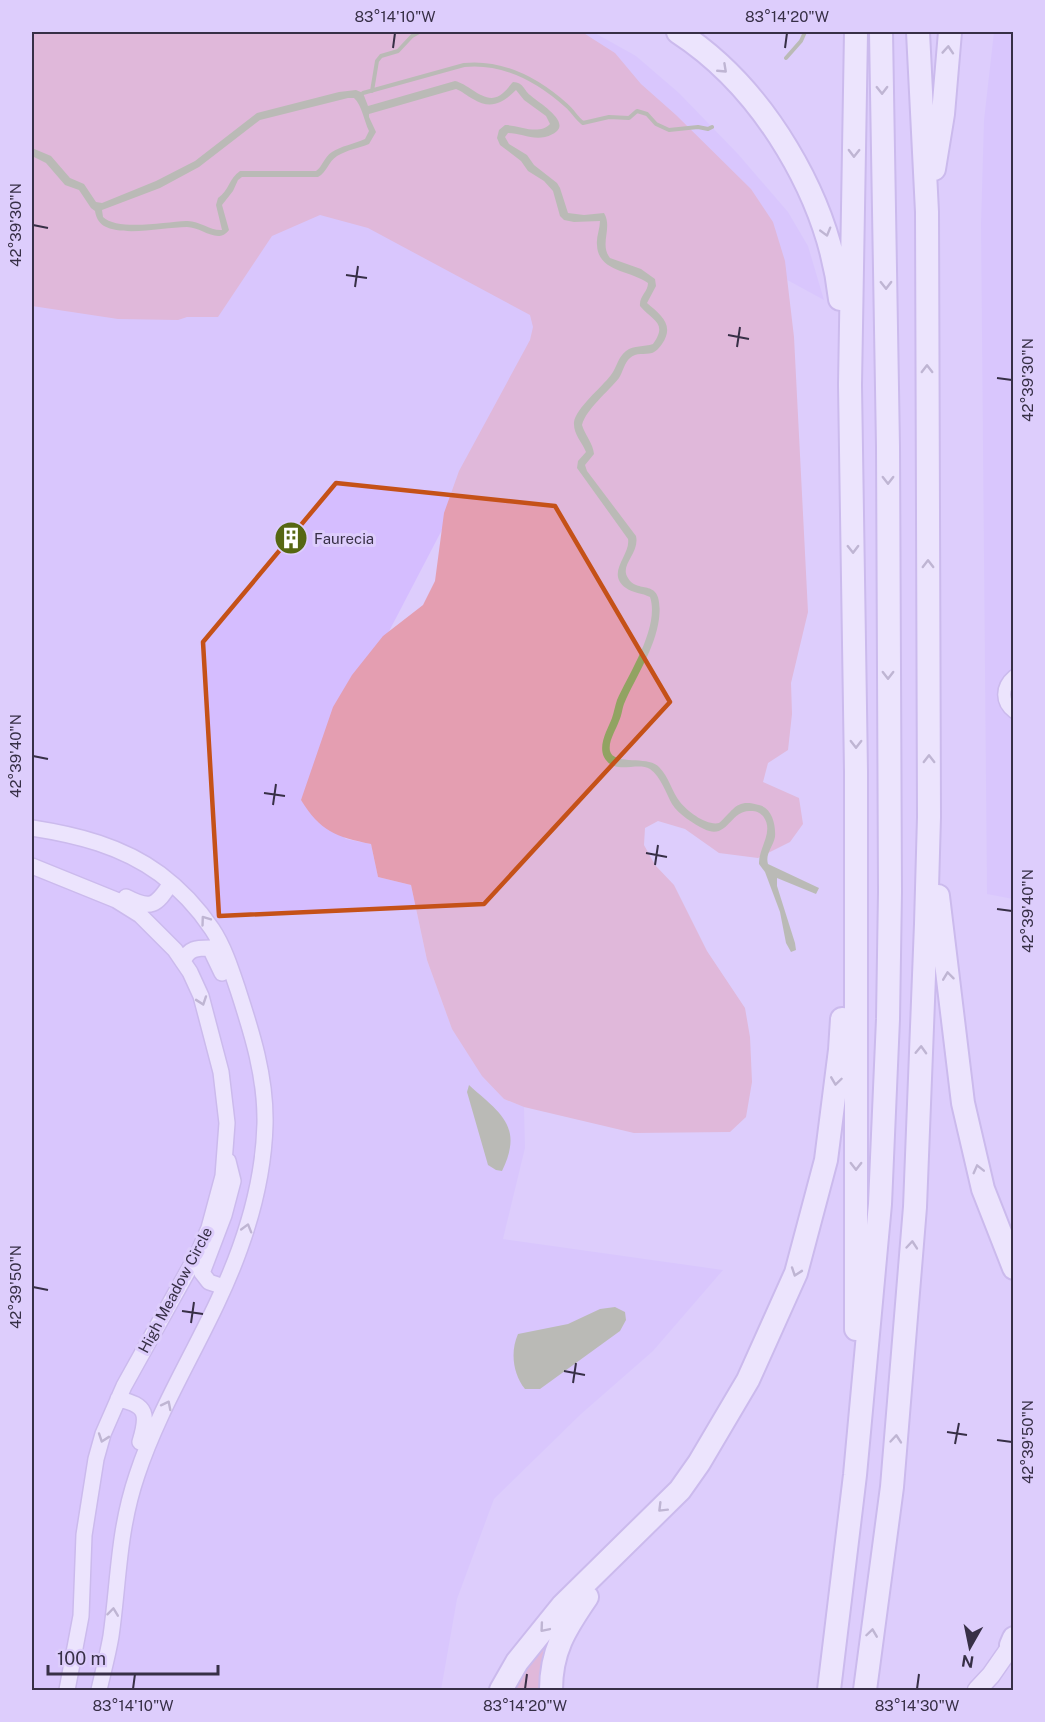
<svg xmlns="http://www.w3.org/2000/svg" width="1045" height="1722" viewBox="0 0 1045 1722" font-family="'Public Sans',sans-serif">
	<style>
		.built { fill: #d5bdff }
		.green { fill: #e49eb1 }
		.water { fill: #91a362; fill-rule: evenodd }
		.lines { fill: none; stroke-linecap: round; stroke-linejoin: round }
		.stream { stroke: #91a362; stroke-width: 4 }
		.minor-casing { stroke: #b7a2db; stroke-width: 15 }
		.tertiary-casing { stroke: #b7a2db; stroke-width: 18 }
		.secondary-casing { stroke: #b7a2db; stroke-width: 21 }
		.motorway-casing { stroke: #b7a2db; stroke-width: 26 }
		.minor { stroke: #fff; stroke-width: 12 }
		.tertiary { stroke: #fff; stroke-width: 15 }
		.secondary { stroke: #fff; stroke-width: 18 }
		.motorway { stroke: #fff; stroke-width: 22 }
		.oneway { stroke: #9b97a2 }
		.marked { fill: none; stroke: #c55118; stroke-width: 4.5; stroke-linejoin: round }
		.ticks { fill: none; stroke: #372f46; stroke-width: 2 }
		.labels { text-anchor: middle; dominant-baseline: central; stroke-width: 6; stroke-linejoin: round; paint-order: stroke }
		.poi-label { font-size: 15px; fill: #372f46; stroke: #ddcdfc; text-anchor: start }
		.street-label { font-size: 15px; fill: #372f46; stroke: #ddcdfc }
		.neatline { fill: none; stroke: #372f46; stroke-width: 2 }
		.ticks-label { font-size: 15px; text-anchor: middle; fill: #372f46 }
	</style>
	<rect width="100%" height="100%" fill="#ddcdfc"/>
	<!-- built -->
	<path class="built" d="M32 32H593L636 56 679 93 738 154 788 212 808 246 824 300 743 256 552 319 301 800 346 839 371 844 378 877 411 885 427 960 452 1029 504 1099 524 1107 525 1148 503 1239 723 1270 653 1351 581 1414 494 1499 457 1599 441 1690H32Z
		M994 32H1013V899L987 894 981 224 984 120Z"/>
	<!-- green -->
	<path class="green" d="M32 32H582L615 53 641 84 676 115 751 189 773 222 785 261 794 337 808 612 791 683 792 714 788 750 768 763 763 782 799 798 803 824 790 842 758 858 719 853 685 829 658 821 645 828 644 845 655 865 674 885 707 951 745 1008 750 1037 752 1082 746 1117 730 1132 634 1133 524 1107 504 1099 482 1076 452 1029 427 960 411 885 378 877 371 844C336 837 320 831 301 800L333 707 352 675 383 636 423 605 435 581 444 513 459 471 530 340 533 327 530 315 368 228 320 215 272 236 218 317H187L178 320 118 319 32 306Z
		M540 1646 544 1649 540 1671V1690H511Z"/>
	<!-- water -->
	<path class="water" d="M455 81C470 84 487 108 503 93 507 90 510 85 513 82 524 83 523 89 530 95 540 104 581 127 545 137 532 140 520 133 508 133L505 137 509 144 527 155 534 165 557 183 560 188 568 213 584 215 604 213C613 228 599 244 610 258L641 269 655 279 656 286 647 303C661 315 675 325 662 344 659 348 657 351 652 353 645 355 636 352 630 358 624 363 623 372 619 378 609 391 586 409 582 425 585 435 593 443 594 454L585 465 587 471 636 536C640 553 619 565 628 578 638 596 664 574 659 619 655 649 636 676 624 704 622 709 622 715 619 721 616 730 608 741 610 751 614 766 648 755 659 767 669 777 672 792 680 802 688 812 707 826 719 823 734 810 736 798 759 805 772 808 776 825 775 837 773 847 765 854 768 864L819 888 816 894 777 878V886L795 943 796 950 791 952 786 943 780 912 765 872 759 864C758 848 775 832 763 816 759 812 756 811 751 811 730 809 728 841 704 829 694 824 678 814 672 804 666 793 661 777 650 769 637 761 614 776 604 757 598 744 608 729 612 718 614 712 615 706 617 700 629 673 660 627 650 597 642 593 633 593 626 588 605 573 631 555 628 539L577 468 578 461 586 452C582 442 573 434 574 422 576 408 602 387 611 375 617 367 618 357 626 351 634 345 644 347 653 344 668 323 653 321 640 306 639 296 648 292 648 283 630 270 598 272 597 245 596 237 600 229 600 221L574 222 564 220 560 216 553 191 544 181 528 171 521 161 500 145 497 138 499 130 505 125C520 125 538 136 550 124L546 116 524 100 516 90C503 103 491 110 473 99 467 96 462 91 456 89L369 114V117L376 132 369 144C359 148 347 150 337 156 328 162 327 172 318 177H242L238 180 233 191 222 205 229 230C218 245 202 227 187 227 165 227 124 237 104 226 98 222 96 217 95 211L91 208 79 190 65 185 46 163 32 156V148L51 156 70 178 84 184 96 202 102 203 156 181 195 161 257 113 339 92 356 90 363 93 368 106ZM348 98H354C362 105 364 121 369 131L365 139C354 144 341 146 332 152 324 157 323 166 316 171H240C229 178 229 191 218 198L216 205 222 230C210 231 199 220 186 221 166 222 117 231 103 217L102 210 160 188 199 167 260 120Z
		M469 1085C500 1113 524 1126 502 1171L496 1170 488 1165 467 1092Z
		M615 1307 625 1312 626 1320 620 1331 540 1389H525C513 1374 510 1352 518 1334L568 1324 600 1309Z"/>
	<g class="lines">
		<!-- stream -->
		<path class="stream" d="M786 58 801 41 805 32
			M372 91 377 61 381 56 398 51 412 36 419 32
			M363 93 464 65C503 61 538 80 567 106 573 111 576 118 583 123L609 117 629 118 637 111 647 114 656 124 669 130 698 127 708 129 712 127"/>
		<!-- minor casing -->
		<g class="minor-casing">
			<path id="minor" d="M1014 676C1001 687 1001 702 1014 712"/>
		</g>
		<!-- tertiary casing -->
		<g class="tertiary-casing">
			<path id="tertiary" d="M32 828C77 835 122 846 160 874 180 889 198 908 212 929 224 947 231 969 238 990 252 1033 266 1077 265 1124 264 1165 254 1209 240 1248 212 1327 163 1396 137 1475 118 1531 119 1579 111 1636 108 1654 103 1672 99 1690
				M32 866 116 900 140 915 175 950 190 972 201 996 221 1072 227 1123 223 1176 209 1228 199 1251 124 1386 103 1434 96 1459 84 1535 81 1616 67 1690
				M126 897C151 910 156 906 171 883
				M183 962C188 948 197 948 210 948L222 973
				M224 1287 209 1282 202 1273 224 1215 233 1181 228 1161
				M118 1399C148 1405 148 1415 140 1442"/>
		</g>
		<!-- secondary casing -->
		<g class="secondary-casing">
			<path id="secondary" d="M977 1690 991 1675 1014 1642"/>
		</g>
		<!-- motorway casing -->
		<g class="motorway-casing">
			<path id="motorway" d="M678 32C764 88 829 198 840 299
				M934 169 943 114 950 32
				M938 896 963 1103 983 1189 1014 1268
				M856 1329V772L850 385 856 32
				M1011 1645 1014 1638
				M501 1690 517 1662 563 1605 680 1490 699 1463 748 1380 796 1273 826 1160 840 1050 842 1019
				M551 1690C551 1651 565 1629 587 1597
				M829 1690 855 1475 880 1204 888 1019 890 892 888 447 881 32
				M865 1690 892 1487 915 1207 926 924 929 817 927 212 918 32"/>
		</g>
		<!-- minor -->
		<use href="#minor" class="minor"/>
		<!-- tertiary -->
		<use href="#tertiary" class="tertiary"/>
		<!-- secondary -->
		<use href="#secondary" class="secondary"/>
		<!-- motorway -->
		<use href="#motorway" class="motorway"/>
	</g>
	<!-- one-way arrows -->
	<defs><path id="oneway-chevron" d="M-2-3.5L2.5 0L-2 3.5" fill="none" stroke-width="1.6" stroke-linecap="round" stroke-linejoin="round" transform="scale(1.5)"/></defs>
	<g class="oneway">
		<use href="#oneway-chevron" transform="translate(948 50) rotate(-86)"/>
		<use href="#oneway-chevron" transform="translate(723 69) rotate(43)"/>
		<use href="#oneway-chevron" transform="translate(882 90) rotate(89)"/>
		<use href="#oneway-chevron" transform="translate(854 153) rotate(91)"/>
		<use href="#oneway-chevron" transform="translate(826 232) rotate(74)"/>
		<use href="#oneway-chevron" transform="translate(886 285) rotate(89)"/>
		<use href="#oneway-chevron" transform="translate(927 369) rotate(-90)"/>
		<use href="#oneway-chevron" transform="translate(888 480) rotate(90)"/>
		<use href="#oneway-chevron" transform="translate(853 549) rotate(89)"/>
		<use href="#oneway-chevron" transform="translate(928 564) rotate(-90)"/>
		<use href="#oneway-chevron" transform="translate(888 675) rotate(90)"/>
		<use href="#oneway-chevron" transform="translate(856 744) rotate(90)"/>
		<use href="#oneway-chevron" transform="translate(929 759) rotate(-90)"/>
		<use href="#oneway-chevron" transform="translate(205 920) rotate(-126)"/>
		<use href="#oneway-chevron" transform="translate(948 976) rotate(-97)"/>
		<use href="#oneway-chevron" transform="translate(202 1001) rotate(71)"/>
		<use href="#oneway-chevron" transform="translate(921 1050) rotate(-88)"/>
		<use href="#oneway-chevron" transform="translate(836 1081) rotate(98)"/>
		<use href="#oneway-chevron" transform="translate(856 1166) rotate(90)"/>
		<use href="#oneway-chevron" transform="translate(978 1169) rotate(-104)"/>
		<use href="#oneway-chevron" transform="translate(247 1228) rotate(-74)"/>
		<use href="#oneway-chevron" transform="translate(912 1245) rotate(-85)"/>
		<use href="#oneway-chevron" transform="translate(796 1272) rotate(109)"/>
		<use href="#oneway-chevron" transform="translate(167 1405) rotate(-63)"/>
		<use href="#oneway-chevron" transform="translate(103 1438) rotate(109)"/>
		<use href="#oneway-chevron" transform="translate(896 1439) rotate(-85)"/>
		<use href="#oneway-chevron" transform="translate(662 1508) rotate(135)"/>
		<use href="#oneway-chevron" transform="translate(113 1612) rotate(-83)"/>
		<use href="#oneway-chevron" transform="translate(544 1628) rotate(130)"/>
		<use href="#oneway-chevron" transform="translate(872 1633) rotate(-82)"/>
	</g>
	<!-- marked area -->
	<path d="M0 0H1045V1722H0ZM336 483 555 506 670 702 484 904 219 916 203 642Z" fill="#ddcdfc" fill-opacity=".55" fill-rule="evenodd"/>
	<path class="marked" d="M336 483 555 506 670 702 484 904 219 916 203 642Z"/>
	<!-- ticks -->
	<path class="ticks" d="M393 48 395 33M785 48 787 33M33 225 48 228M346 275 367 278M355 287 358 266M728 335 749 339M737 347 740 327M997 378 1012 380M33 756 48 759M264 793 285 796M273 805 276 784M646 853 667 857M655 865 658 845M997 909 1012 911M33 1287 48 1290M182 1311 203 1314M191 1323 194 1302M564 1371 585 1375M573 1383 576 1363M947 1432 967 1435M997 1440 1012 1442M955 1444 959 1423M133 1689 135 1674M525 1689 527 1674M917 1689 919 1674"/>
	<!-- icons -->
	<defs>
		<g id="building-disc" transform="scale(1.725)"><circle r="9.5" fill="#566712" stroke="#ddcdfc"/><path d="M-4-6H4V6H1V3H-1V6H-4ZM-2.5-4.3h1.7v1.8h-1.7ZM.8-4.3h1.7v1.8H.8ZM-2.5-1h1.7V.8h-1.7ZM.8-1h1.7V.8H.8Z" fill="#fff"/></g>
	</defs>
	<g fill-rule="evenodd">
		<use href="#building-disc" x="291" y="538"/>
	</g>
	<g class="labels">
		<!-- poi labels -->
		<g class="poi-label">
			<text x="314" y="538">Faurecia</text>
		</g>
		<!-- street labels -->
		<g class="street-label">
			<text transform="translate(175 1290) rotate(-62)">High Meadow Circle</text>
		</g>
	</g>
	<!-- border -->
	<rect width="1045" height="1722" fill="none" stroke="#ddcdfc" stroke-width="66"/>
	<!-- north arrow -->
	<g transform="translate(970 1647) rotate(189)" stroke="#ddcdfc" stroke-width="4.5" paint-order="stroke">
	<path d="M0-4.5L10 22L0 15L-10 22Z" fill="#372f46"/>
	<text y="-9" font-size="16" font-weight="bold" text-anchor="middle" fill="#372f46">N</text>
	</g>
	<!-- scale -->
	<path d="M48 1665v9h170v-9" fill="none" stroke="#372f46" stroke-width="3"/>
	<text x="57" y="1665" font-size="18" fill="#372f46" stroke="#ddcdfc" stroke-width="4.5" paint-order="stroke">100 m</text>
	<rect x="33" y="33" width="979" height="1656" class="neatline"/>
	<g class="ticks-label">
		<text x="395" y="22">83°14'10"W</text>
		<text x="787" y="22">83°14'20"W</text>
		<text transform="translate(16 225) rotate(-90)" y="5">42°39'30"N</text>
		<text transform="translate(1028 380) rotate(-90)" y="5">42°39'30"N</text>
		<text transform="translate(16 756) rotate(-90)" y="5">42°39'40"N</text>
		<text transform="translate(1028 911) rotate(-90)" y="5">42°39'40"N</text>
		<text transform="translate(16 1287) rotate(-90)" y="5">42°39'50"N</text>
		<text transform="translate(1028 1442) rotate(-90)" y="5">42°39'50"N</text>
		<text x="133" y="1711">83°14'10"W</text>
		<text x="525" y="1711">83°14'20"W</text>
		<text x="917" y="1711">83°14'30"W</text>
	</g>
</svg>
